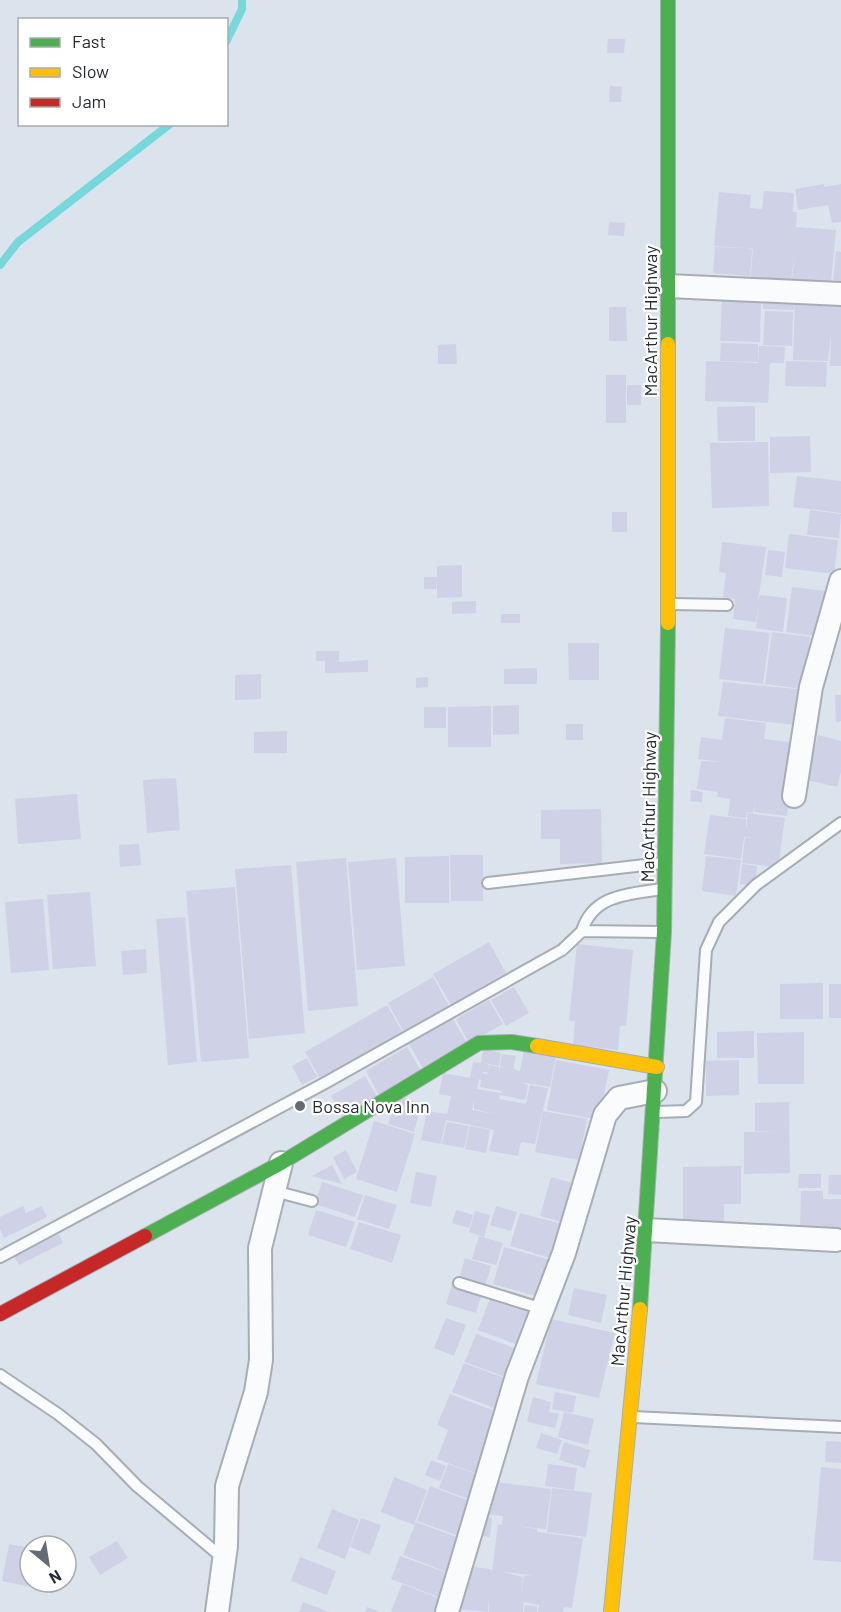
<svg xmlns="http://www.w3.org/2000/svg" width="841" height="1612" viewBox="0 0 841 1612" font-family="Barlow,sans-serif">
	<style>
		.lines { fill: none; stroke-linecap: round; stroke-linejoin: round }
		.stream { stroke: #76d8da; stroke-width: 8 }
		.building { fill: #cfd2e6; fill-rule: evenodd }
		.lane-casing { stroke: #a7adb4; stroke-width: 14 }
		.street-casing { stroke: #a7adb4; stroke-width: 26 }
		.fast-casing { stroke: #a7adb4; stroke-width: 16 }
		.slow-casing { stroke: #a7adb4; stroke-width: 16 }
		.jam-casing { stroke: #a7adb4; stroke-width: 16 }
		.lane { stroke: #fafbfc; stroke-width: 10 }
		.street { stroke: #fafbfc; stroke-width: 22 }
		.fast { stroke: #4caf50; stroke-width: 14 }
		.slow { stroke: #ffc107; stroke-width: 14 }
		.jam { stroke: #c62828; stroke-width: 14 }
		.poi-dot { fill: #656b72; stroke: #fff; stroke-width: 2 }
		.labels { text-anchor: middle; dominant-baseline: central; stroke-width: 4.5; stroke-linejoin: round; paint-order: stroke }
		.street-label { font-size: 18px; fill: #252a31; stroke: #fff }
		.poi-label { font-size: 18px; fill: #252a31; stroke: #fff; text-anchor: start }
	</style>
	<rect width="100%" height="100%" fill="#dbe3ec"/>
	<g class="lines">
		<!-- stream -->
		<path class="stream" d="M226 42 242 9V0
			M0 265 18 242 170 124"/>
	</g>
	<!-- building -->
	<path class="building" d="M608 39H625L624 53H607Z
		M610 86 622 87 621 102H609Z
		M824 184V187L841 184V222L832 223 828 205 798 210 795 189Z
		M764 191 794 193 793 212H797L796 227 836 230 831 283 792 279 795 252 790 287 750 283 753 249 747 248 752 250 750 276 713 273 715 247 744 248 714 246 719 192 751 195 750 208 762 209Z
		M609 222 625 223 624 236 608 235Z
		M836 251 841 252V283L833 282Z
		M763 296 795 297 794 310 763 309Z
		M722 300 761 302 760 342 720 341Z
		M795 302 841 303V366H830L831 333 828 361 793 360Z
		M609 307H626L627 341H609Z
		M765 311 793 312 792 346 763 345Z
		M721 343 758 344V362L720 361Z
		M456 344 457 364H438V345Z
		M759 346 785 347 784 363H770L768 403 705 401 706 361 758 363Z
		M786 361 827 362 826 387 785 386Z
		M606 375H626V423H606Z
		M627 385H641V405H627Z
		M755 406V441H718L717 407Z
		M810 436 811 472 770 473V437Z
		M768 442 769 506 712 508 710 443Z
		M797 476 841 481V513L793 507Z
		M810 510 841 514 839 538 807 535Z
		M612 512H627V532H612Z
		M789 534 838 540 834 574 785 568Z
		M722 542 766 547 758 602 760 595 787 598 783 632 756 628 759 604 756 622 733 619 735 599 723 597 726 573 719 572Z
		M768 550 785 552 782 577 765 575Z
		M462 565V597L437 598V580L436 589H424V577H437V566Z
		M792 587 827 591 821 637 786 632Z
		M476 601V613L452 614V602Z
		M501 614H520V623H501Z
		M725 628 770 633 763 684 719 679Z
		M772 632 810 637 803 689 765 684Z
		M568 643H599V680H569Z
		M316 651H339V662L368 660V672L325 673V661H316Z
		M537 668V684H504V669Z
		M261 674V699L235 700V675Z
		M428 677V687L416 688V678Z
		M723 682 807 690 802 726 718 716Z
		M835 695H841V721L836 722Z
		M519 705V734L493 735V706Z
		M491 706V747H448V707Z
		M424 707H446V728H424Z
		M725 718 766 723 764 739 797 743 787 816 754 812 755 802 753 813 747 812 746 818 728 816 730 799 717 797 718 792 697 789 701 761 722 762 698 759 701 737 722 740Z
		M566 724H583V740H566Z
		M287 731V753H254V732Z
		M818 735 841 741V772L837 787 807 780Z
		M176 778 180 830 147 833 143 780Z
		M691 790 703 792 702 802 690 801Z
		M77 794 81 839 18 844 15 799Z
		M601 809 602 863 560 864V839H541V810Z
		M748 813 785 818 778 867 742 863 745 838H753L744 837 741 859 704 854 710 815 746 819V830Z
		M139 844 141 865 120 867 119 845Z
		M450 855H483V901H451Z
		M449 856V903H405V857Z
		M706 856 741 860 736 896 702 891Z
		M346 858 358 1006 308 1011 296 862Z
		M396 858 405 966 357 970 348 862Z
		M742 864 757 866 755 886 740 884Z
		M291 865 305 1033 249 1039 235 869Z
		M235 887 249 1058 201 1062 186 891Z
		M90 892 96 966 53 969 47 895Z
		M43 899 49 970 11 973 5 902Z
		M185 917 197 1062 168 1065 156 919Z
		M489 942 506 973 451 1005 433 974Z
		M577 944 633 950 626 1026H620L618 1050 573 1045 575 1021H569Z
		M146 949 147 973 123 975 121 951Z
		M433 977 449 1006 404 1032 388 1003Z
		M823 983V1019H780V984Z
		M829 984H841V1018H829Z
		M514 987 529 1013 506 1026 491 1000Z
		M489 1000 503 1024 469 1043 456 1019Z
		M387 1005 403 1033 321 1080 305 1052Z
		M453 1019 468 1045 424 1070 409 1044Z
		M754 1031V1058H717V1032Z
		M804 1032V1084H758L757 1033Z
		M407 1047 421 1071 379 1095 366 1071Z
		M483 1049 501 1053 499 1066 484 1063 489 1065 488 1072H482L487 1075 490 1065 499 1067V1075L500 1067 505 1068 500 1066 502 1054 516 1056 513 1069 520 1071 524 1050 556 1055 550 1087 518 1082 528 1085 525 1100 500 1095 499 1099 526 1104 530 1085 548 1088 535 1144 521 1142 518 1156 489 1151 494 1130 446 1120 441 1144 421 1140 427 1111 447 1114 451 1096 439 1094 443 1073 470 1078 473 1062 481 1063ZM479 1079 481 1080 480 1087 502 1091 501 1093 477 1089ZM474 1100V1109L495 1114 472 1110Z
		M307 1058 317 1077 302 1085 292 1066Z
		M556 1060 609 1070 599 1120 547 1110Z
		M739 1060V1095L706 1096V1061Z
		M365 1076 378 1098 343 1118 331 1096Z
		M397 1096 422 1103 414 1132 388 1124Z
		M789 1102 790 1173 744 1174V1132L780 1131H755V1103Z
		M543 1111 587 1119 579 1160 535 1152Z
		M374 1121 415 1134 397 1192 356 1179Z
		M447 1122 469 1126 464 1148 442 1144Z
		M470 1126 490 1130 486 1153 465 1149Z
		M346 1150 357 1172 344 1179 333 1157Z
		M332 1165 342 1184 312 1176Z
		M741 1166V1204H724V1224H683V1167Z
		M416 1172 437 1176 431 1207 410 1203Z
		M799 1174H821V1188H798Z
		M829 1175H841V1195L828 1194Z
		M551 1177 580 1185 568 1224 540 1216Z
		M322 1182 363 1195 355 1217 315 1204Z
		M801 1191H823V1199H841V1230H800Z
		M365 1195 397 1205 389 1229 357 1219Z
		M23 1206 26 1213 42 1206 47 1217 4 1238 0 1229V1217Z
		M496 1206 517 1212 511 1231 490 1225Z
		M316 1210 355 1222 346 1247 308 1235Z
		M456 1210 473 1215 469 1228 452 1223Z
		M475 1211 490 1215 484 1237 469 1232Z
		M520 1213 569 1226 559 1260 532 1253 534 1246 532 1252 510 1246Z
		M359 1222 401 1235 392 1263 350 1249Z
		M59 1234 63 1243 19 1265 14 1256Z
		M479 1236 503 1243 496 1265 472 1259Z
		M504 1247 554 1261 543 1298 493 1284Z
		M465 1258 491 1266 485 1287 459 1280Z
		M452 1284 482 1293 476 1313 446 1304Z
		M574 1288 607 1295 601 1323 568 1315Z
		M491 1296 534 1312 521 1346 478 1330Z
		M446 1318 466 1325 454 1356 434 1348Z
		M551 1319 615 1333 599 1398 536 1384Z
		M476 1334 522 1351 511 1379 465 1362Z
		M464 1363 513 1381 502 1411 452 1392Z
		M555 1392 576 1396 573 1413 552 1409Z
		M450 1394 503 1414 480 1475 437 1459 448 1430 437 1425Z
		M533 1397 551 1402 549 1412 559 1414 555 1428 527 1422Z
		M564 1412 594 1419 588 1445 558 1437Z
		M541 1433 562 1440 557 1454 536 1448Z
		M826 1441 841 1442V1463L825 1462Z
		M564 1442 590 1450 585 1468 559 1460Z
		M431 1460 446 1466 440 1481 425 1475Z
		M448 1464 484 1477 474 1501 439 1488Z
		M548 1464 577 1468 574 1490 545 1486Z
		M821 1467 841 1469V1562L813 1560Z
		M394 1477 427 1490 414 1525 381 1512Z
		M488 1481 551 1489 546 1529 514 1526 537 1529V1532L583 1538 572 1608 564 1607 563 1612H538L539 1605 524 1602 523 1612H489V1599L488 1612 455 1609 464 1566 491 1569 492 1572 498 1524 502 1525 503 1516 484 1514ZM503 1572 532 1575 524 1576 521 1595 523 1577Z
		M430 1486 475 1503 462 1537 417 1521Z
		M552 1488 592 1493 586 1537 547 1532Z
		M332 1509 359 1520 345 1559 317 1548Z
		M477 1517 492 1518 490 1537 475 1535Z
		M361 1518 381 1525 370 1555 350 1547Z
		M416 1522 462 1539 449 1573 403 1555Z
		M117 1541 128 1558 100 1575 89 1557Z
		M9 1544 30 1548V1582H54L52 1591 2 1581Z
		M400 1556 450 1574 441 1598 391 1579Z
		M300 1557 336 1571 327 1595 291 1581Z
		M402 1584 448 1602 444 1612H391Z
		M303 1602 329 1612H299Z
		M525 1605 537 1606V1612H524Z
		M367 1607 380 1612H365Z"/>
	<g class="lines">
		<!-- lane casing -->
		<g class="lane-casing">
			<path id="lane" d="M672 604 727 605
				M488 883 662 863
				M582 931C593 894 630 894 662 889
				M657 1112 686 1111 696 1102 706 950 719 922 756 885 841 823
				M274 1191 312 1201
				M0 1257 325 1083 562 950 582 931 661 932
				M459 1283 543 1309
				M0 1375 58 1414 96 1444 137 1486 224 1559
				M633 1417 841 1427"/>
		</g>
		<!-- street casing -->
		<g class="street-casing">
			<path id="street" d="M668 286 841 294
				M794 796 811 687 841 581
				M646 1230 836 1240
				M217 1612 226 1546 227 1486 256 1392 261 1360 260 1248 281 1163
				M447 1612 517 1376 564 1253 605 1115 619 1098 655 1091"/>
		</g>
		<!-- fast casing -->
		<g class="fast-casing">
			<path id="fast" d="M668 0V344
				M145 1236 281 1163 479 1043 512 1042 537 1046
				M640 1309 664 932 668 623"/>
		</g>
		<!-- slow casing -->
		<g class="slow-casing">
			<path id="slow" d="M668 623V344
				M537 1046 657 1067
				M611 1612 640 1309"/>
		</g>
		<!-- jam casing -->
		<g class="jam-casing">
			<path id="jam" d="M0 1314 145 1236"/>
		</g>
		<!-- lane -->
		<use href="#lane" class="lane"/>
		<!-- street -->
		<use href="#street" class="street"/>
		<!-- fast -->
		<use href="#fast" class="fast"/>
		<!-- slow -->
		<use href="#slow" class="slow"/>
		<!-- jam -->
		<use href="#jam" class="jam"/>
	</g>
	<!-- markers -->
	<circle class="poi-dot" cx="300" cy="1106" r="6"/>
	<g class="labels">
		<!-- street labels -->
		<g class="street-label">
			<text transform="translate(650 321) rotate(-90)">MacArthur Highway</text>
			<text transform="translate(648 807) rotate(-89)">MacArthur Highway</text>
			<text transform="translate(623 1291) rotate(-85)">MacArthur Highway</text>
		</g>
		<!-- poi labels -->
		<g class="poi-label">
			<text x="312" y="1106">Bossa Nova Inn</text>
		</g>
	</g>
	<!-- legend -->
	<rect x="18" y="18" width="210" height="108" fill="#ffffff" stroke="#a8aaad" stroke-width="1.5"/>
	<rect x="30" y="38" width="30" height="9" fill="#4caf50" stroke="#a8aaad" stroke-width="1.5"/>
	<text x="72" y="48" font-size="18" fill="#252a31">Fast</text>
	<rect x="30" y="68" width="30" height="9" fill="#ffc107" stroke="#a8aaad" stroke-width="1.5"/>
	<text x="72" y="78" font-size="18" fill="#252a31">Slow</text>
	<rect x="30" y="98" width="30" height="9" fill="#c62828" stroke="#a8aaad" stroke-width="1.5"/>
	<text x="72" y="108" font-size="18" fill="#252a31">Jam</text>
	<!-- north arrow -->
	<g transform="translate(48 1564) rotate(150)"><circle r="28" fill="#ffffff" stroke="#a8aaad" stroke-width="1.5"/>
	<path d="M0-4.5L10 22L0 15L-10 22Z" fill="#656b72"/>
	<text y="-9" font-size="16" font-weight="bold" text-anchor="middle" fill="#252a31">N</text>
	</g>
</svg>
